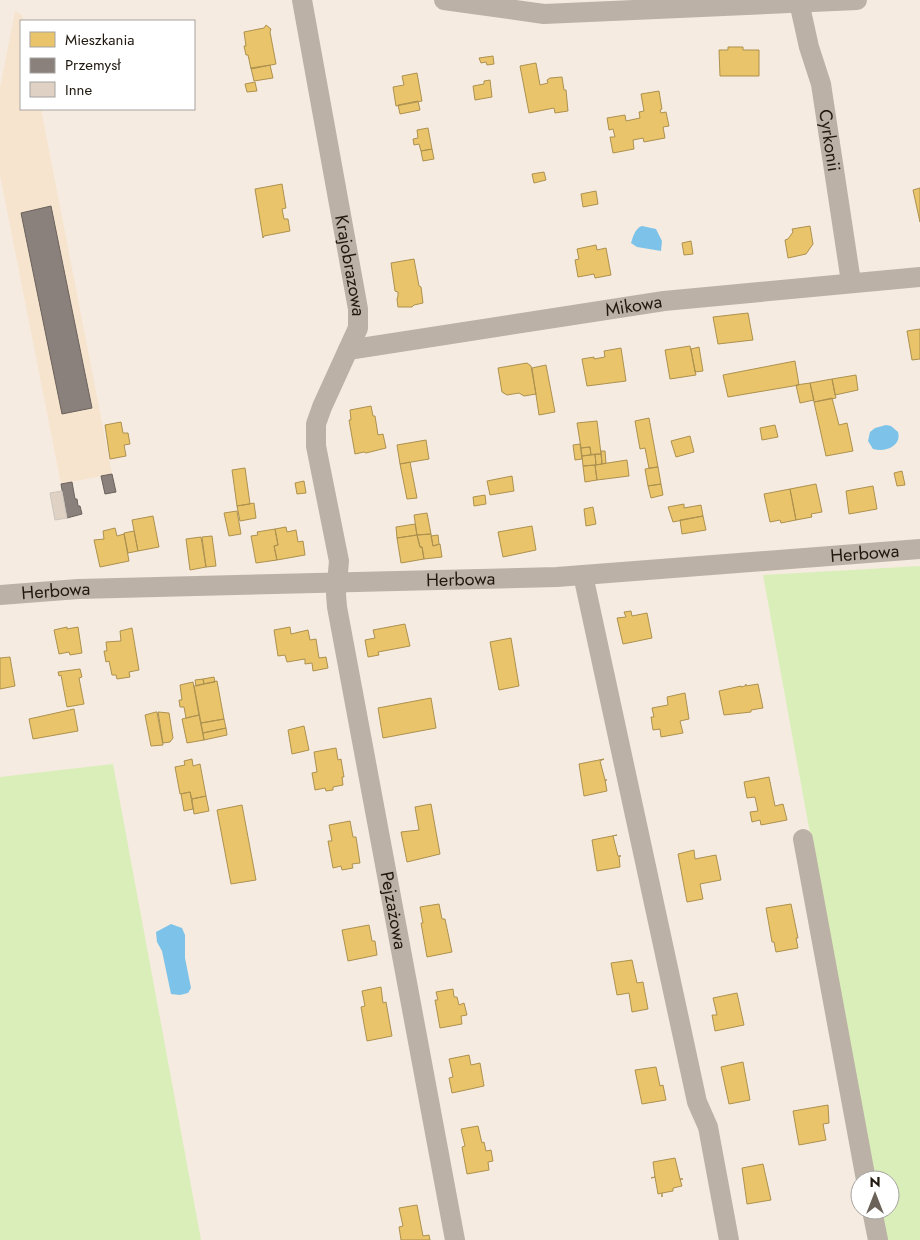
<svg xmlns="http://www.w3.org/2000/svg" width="920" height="1240" viewBox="0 0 920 1240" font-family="Jost,sans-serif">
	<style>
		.built { fill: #f7e4ce }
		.green { fill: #daeeb9 }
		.water { fill: #7dc3e9 }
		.homes { fill: #e9c46a; stroke: #ad914f }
		.industry { fill: #8a817c; stroke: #6a625c }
		.building { fill: #dfd2c4; stroke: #cdc5bc }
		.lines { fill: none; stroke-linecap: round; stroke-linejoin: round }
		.minor { stroke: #bcb1a6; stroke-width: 20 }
		.labels { text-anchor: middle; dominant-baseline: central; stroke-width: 5; stroke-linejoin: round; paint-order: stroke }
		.street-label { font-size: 18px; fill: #211910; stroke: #fff }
	</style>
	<rect width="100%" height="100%" fill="#f5ebe0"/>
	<!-- built -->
	<path class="built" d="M15 11 22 15 23 21H21V109H41L112 474 61 484 0 175V88Z"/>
	<!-- green -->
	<path class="green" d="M920 566V1240H884L879 1210H890V1180H873L763 575Z
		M113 764 201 1240H0V777Z"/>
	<!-- water -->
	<path class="water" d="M642 226 656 229 662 241 661 251 637 247 631 243C633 237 635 228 642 226Z
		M886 425 891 426 898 432C902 446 885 453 873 449L868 441 870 432 875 428Z
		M171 924 182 928 185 935V958L191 988 188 993 180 995 171 994 162 951 157 942 156 932Z"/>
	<!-- homes -->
	<path class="homes" d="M266 25 271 29 270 32 276 64 251 69 248 55H246L244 46H246L244 32 264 28Z
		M728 47H743V50H759V76H720L719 50H728Z
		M493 56 494 64 487 65 486 62 481 63 479 58Z
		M536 63 540 85 548 83 547 80 550 78 562 77 564 90H566L568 111 555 113 554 108 529 113 520 66Z
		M270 65 273 78 254 81 251 68Z
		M417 73 422 101 396 106 393 87 404 85 402 76Z
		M490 80 492 97 475 100 473 86 484 84V81Z
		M255 82 257 91 247 92 245 84Z
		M659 91 662 109 660 110 661 113 666 112 669 126 663 127 665 138 644 142 643 138 633 140 634 149 613 153 610 137H615L613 129 609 130 607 118 625 115 626 121 640 118 639 112 644 111 641 94Z
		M418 101 420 110 400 114 398 105Z
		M428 128 432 149 421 151 419 144 414 145 413 139 418 138 417 130Z
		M432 149 434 159 423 161 421 151Z
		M544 172 546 180 534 183 532 174Z
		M282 184 286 208 282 209 284 219H288L290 231 264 236 263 238 255 189Z
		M920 188V222L913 190Z
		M596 191 598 204 583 207 581 194Z
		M810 226 813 244 806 254 788 258 785 240 788 239 793 232 792 229Z
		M691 241 693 254 684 255 682 243Z
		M596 245 597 250 606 248 611 275 595 278 594 274 578 277 575 260 579 259 577 249Z
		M414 259 419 286 421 287 423 303 414 305 412 307H398L397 299 398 296V292L395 291 391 263Z
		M748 313 753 340 718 344 713 317Z
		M920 329V359L912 360 907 331Z
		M690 346 696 375 670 379 665 350Z
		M699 347 703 371 695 372 691 349Z
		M621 348 626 381 587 386 582 359 594 357V359L605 357 604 351Z
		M795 361 799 385 728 397 723 375Z
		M527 363 531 366 536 394 524 396 519 393 507 395 502 392 498 368Z
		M546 365 555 412 539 415 532 368Z
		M856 375 858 390 835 395 832 379Z
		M832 379 836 398 814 402 810 383Z
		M810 383 814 400 800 403 796 385Z
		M832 398 839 425 847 423 853 451 826 456 814 402Z
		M371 406 373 416H375L378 435 383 434 386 448 366 453 364 452 355 454 349 420H351L350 410Z
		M649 418 658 467 649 468 645 448 640 449 635 421Z
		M597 421 601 454 591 455 590 447 581 448 577 423Z
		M121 422 123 433H128L130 444 124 445 126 456 110 459 105 425Z
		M775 425 778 437 762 440 760 428Z
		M690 436 694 452 676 457 671 441Z
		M426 440 429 459 400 464 397 445Z
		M580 444 582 459 575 460 573 445Z
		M590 447 591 455 582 456 581 448Z
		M601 451H605L606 463 602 464Z
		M595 454 596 465 583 466 582 456Z
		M595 454H601L602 464 596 465Z
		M627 460 629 476 597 480 595 465Z
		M410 462 417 498 407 499 400 464Z
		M595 465 597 480 585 482 583 466Z
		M658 467 661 484 648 486 645 469Z
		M245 468 250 504 237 506 232 470Z
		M902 471 905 485 897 486 894 473Z
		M512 476 514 491 490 495 487 481Z
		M304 481 306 493 297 494 295 483Z
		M661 484 663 495 651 498 648 486Z
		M816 484 822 512 811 514 812 517 796 520 790 489Z
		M873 486 877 509 849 514 846 491Z
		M790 489 796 520 781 523 780 520 770 522 764 494Z
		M485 495 486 504 474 506 473 497Z
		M254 503 256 518 240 521 237 506Z
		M684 504V508L701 505 703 516 673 522 668 507Z
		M593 507 596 524 586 526 584 509Z
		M237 511 241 534 229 536 224 513Z
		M427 513 431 534 417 535 414 515Z
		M153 516 159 547 138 551 132 520Z
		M703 516 706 530 682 534 680 520Z
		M415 524 417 535 397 538 396 527Z
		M532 526 536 550 503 557 498 532Z
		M286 527 287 532 296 530 298 542 303 541 305 555 277 560 274 546 278 545 275 529Z
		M115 528 117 536 124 534 129 561 100 567 94 540 104 539 103 531Z
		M275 529 278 545 274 546 277 560 256 563 251 536 258 535 257 532Z
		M134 531 138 551 128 553 124 533Z
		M431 534 433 546 440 544 442 557 424 559 422 547H420L417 535Z
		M417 535 420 547H422L424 559 401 563 397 538Z
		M438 535 439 544 433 546 431 536Z
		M212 536 216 566 206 567 202 537Z
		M201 537 206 567 190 570 186 539Z
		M631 611 632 616 647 613 652 638 623 644 617 618 626 617 624 612Z
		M405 624 410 646 378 652 379 655 368 657 365 640 375 638 373 630Z
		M67 627V629L78 627 82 653 70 655 69 652 59 654 54 630Z
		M290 627 291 634 308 630 310 640 316 639 319 658 326 657 328 668 313 671 312 663 305 664V659L287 662 285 655 278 656 274 630Z
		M132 628 139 670 129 672 130 677 117 679 116 675H112L109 661 106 662 104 651H107L106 642 121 641 120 631Z
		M511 638 519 686 499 690 490 642Z
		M10 657 15 686 0 689V658Z
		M80 669 82 677 79 678 84 704 67 707 61 675 59 676 58 672Z
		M214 677 215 682 204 684 203 679Z
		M203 679 204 684 196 686 195 680Z
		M217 681 224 719 201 723 194 686Z
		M193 682 199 715 186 718 184 707H180L179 700H182L180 685Z
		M746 684V686L758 684 763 708 751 710V712L724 715 719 691 741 686V687L745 686Z
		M685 693 689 719 680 721 683 733 661 737 660 729 653 730 651 717H654L652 708 668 705 667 697Z
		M431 698 436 728 383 738 378 708Z
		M74 709 78 731 33 739 29 719Z
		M156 712H157L163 745 151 746 145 715Z
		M158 712 169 713 173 738 170 742 163 743Z
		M199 715 204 740 187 743 182 719Z
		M224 719 226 728 203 733 201 723Z
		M304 726 309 750 292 754 288 730Z
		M226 728 227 735 204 740 203 733Z
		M336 748 338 760 341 759 344 777H342L343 785 333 787V790L326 791 325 788 315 790 312 773 317 772 314 752Z
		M192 759 193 766 200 764 206 796 192 799 190 792 180 794 175 767 185 765 184 761Z
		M604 759 600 761 605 780H607H605L607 791 584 796 579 764Z
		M769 777 775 806 783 804 787 820 761 825 760 820 752 822 750 812 758 811 755 797 747 798 744 782Z
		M190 792 193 809 184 811 181 794Z
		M206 796 209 811 194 814 192 799Z
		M431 804 440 854 407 862 401 832 419 830 415 807Z
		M242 805 256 880 231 884 217 810Z
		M350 821 353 837H356L360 863 352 864 353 868 342 870 341 866 333 868 328 841H332L329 825Z
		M617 835 613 836 618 856H621H619L620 867 597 871 592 840Z
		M694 850 695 859 716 855 721 880 700 884 703 899 687 902 678 854Z
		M439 904 442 919H445L452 952 427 957 421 923H423L420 907Z
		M791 904 798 938H796L798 948 776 952 774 942H772L766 908Z
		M369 925 372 941H375L377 955 348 961 342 930Z
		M632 960 637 983 643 982 648 1009 632 1012 629 993 617 995 611 963Z
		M381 987 383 1003 386 1002 392 1036 367 1041 361 1007 365 1006 362 991Z
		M453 989 454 997H457L459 1005 464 1003 467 1015 461 1016 462 1024 440 1028 435 1000H438L436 992Z
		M737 993 744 1025 715 1031 712 1015H717L713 998Z
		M469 1055 471 1065 480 1063 484 1086 452 1093 449 1078 453 1077 449 1059Z
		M743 1062 750 1100 729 1104 721 1067Z
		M656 1067 660 1086 663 1085 666 1100 642 1104 635 1070Z
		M828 1105 829 1123 823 1124 826 1140 799 1145 793 1111Z
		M478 1126 482 1143 484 1142 486 1151 491 1150 493 1161 488 1162 489 1170 467 1174 462 1147 465 1146 461 1129Z
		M675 1158 680 1179H683H680L682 1186 673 1188V1191L662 1193V1197V1193L658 1194 655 1177 651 1178 655 1177 653 1162Z
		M763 1164 771 1200 747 1204 742 1168Z
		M417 1205 423 1236 429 1235 430 1240H401L399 1227 403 1226 399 1208Z"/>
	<!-- industry -->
	<path class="industry" d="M51 206 92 408 62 414 21 213Z
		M112 474 116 492 105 494 101 476Z
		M72 482 75 499H77L78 506H80L82 514 67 518 61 484Z"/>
	<!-- building -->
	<path class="building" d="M62 491 67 518 55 520 50 493Z"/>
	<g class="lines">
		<!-- minor -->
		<g class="minor">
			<path id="s1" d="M302 0 358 309V328L322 407 316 424V446L339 561 336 594 337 607 455 1240"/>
			<path d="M444 0 544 14 857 0"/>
			<path id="s2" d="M799 2 809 47 821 84 851 282"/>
			<path id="s3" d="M348 350 664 301 920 277"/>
			<path d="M583 575 697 1102 708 1127 729 1240"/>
			<path id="s4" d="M0 595 78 589 557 577 920 549"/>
			<path d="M803 839 866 1180"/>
			<path d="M872 1210 878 1240"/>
		</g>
	</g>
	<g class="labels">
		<!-- street labels -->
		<g class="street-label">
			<text stroke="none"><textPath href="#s2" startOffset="142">Cyrkonii</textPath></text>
			<text stroke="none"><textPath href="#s1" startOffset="270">Krajobrazowa</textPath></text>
			<text stroke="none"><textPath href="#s3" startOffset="289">Mikowa</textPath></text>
			<text stroke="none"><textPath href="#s4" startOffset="866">Herbowa</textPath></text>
			<text stroke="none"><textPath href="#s4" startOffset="461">Herbowa</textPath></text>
			<text stroke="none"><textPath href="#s4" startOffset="56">Herbowa</textPath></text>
			<text stroke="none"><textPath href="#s1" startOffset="932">Pejzażowa</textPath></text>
		</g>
	</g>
	<!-- legend -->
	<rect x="20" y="20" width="175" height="90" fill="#ffffff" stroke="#a6a39f"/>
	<rect x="30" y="32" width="25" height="15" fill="#e9c46a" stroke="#a6a39f"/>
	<text x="65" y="45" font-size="15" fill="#211910">Mieszkania</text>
	<rect x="30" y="58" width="25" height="15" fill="#8a817c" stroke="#a6a39f"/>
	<text x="65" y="70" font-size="15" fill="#211910">Przemysł</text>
	<rect x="30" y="82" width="25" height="15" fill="#dfd2c4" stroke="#a6a39f"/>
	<text x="65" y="95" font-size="15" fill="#211910">Inne</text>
	<!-- north arrow -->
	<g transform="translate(875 1195)"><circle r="24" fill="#ffffff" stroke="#a6a39f"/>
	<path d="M0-4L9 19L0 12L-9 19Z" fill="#6b6259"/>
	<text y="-8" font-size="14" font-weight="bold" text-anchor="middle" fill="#211910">N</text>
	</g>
</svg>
